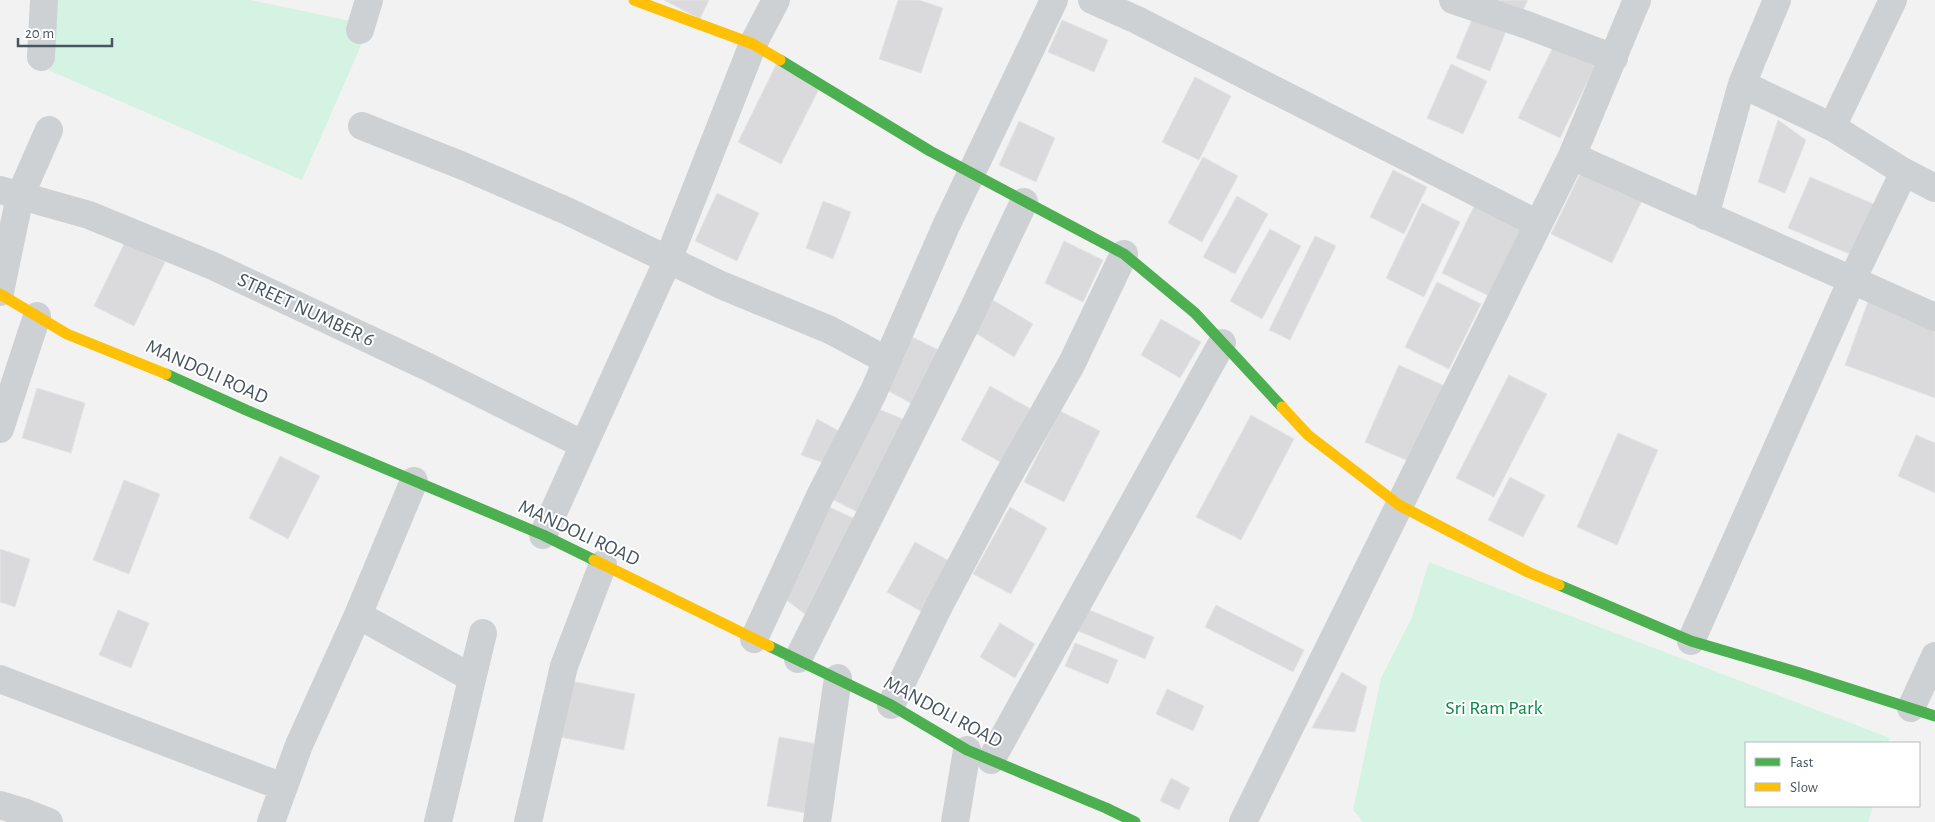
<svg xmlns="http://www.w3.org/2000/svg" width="1935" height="822" viewBox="0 0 1935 822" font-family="'Alegreya Sans',sans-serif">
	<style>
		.green { fill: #d5f3e2 }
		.building { fill: #dadadc; stroke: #e4e4e5 }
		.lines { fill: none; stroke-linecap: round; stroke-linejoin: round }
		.street { stroke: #ced1d3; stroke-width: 28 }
		.fast { stroke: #4caf50; stroke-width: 11 }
		.slow { stroke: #ffc107; stroke-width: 11 }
		.labels { text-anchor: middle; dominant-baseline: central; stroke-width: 4; stroke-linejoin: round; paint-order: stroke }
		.street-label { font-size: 20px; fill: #475461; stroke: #fff }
		.park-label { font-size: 20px; fill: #0e874e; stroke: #fff }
	</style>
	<rect width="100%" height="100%" fill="#f3f2f2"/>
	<!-- green -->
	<path class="green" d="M55 0H250L370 25 302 180 48 70Z
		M1429 562 1890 738 1888 743H1746V806H1873L1868 822H1363L1353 810 1381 678 1412 617Z"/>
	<!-- building -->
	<path class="building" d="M664 0H709L700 19Z
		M898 0H919L943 8 921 73 879 59Z
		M1497 0H1528L1522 12Z
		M1475 12 1508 26 1490 71 1456 58Z
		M1062 20 1108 40 1094 72 1048 52Z
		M1554 45 1595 66 1560 138 1518 118Z
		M1451 64 1487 81 1463 134 1427 118Z
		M776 65 820 87 781 164 738 142Z
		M1195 77 1231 96 1199 160 1162 142Z
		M1778 120 1806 140 1785 193 1758 182Z
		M1019 121 1055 138 1036 182 999 165Z
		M1203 157 1238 176 1202 242 1168 223Z
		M1585 164 1645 194 1612 263 1551 234Z
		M1393 170 1427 187 1404 234 1370 217Z
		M1810 177 1876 205 1854 256 1788 228Z
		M717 193 759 213 737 261 695 241Z
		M1237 196 1268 214 1235 274 1203 257Z
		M823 201 851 212 833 259 806 248Z
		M1422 203 1460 222 1424 297 1386 278Z
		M1474 206 1521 229 1489 296 1442 273Z
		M1270 229 1301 246 1262 319 1230 301Z
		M1315 236 1336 246 1290 340 1269 330Z
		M1064 241 1103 260 1083 302 1045 283Z
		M125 242 165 262 134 326 94 306Z
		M1437 282 1481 304 1449 369 1405 347Z
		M1869 299 1935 323V398L1845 365Z
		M993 300 1033 324 1014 357 974 332Z
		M1161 319 1201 342 1180 378 1141 355Z
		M906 334 945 353 916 406 883 388Z
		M1399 365 1447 387 1413 463 1365 442Z
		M1509 375 1547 394 1494 497 1456 478Z
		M990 386 1031 409 1002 463 961 440Z
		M37 388 85 403 71 453 22 438Z
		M873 407 908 421 859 513 826 496Z
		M1060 411 1100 431 1064 502 1024 482Z
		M1251 415 1294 439 1241 540 1196 517Z
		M817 419 848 436 833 466 801 455Z
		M1618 433 1658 450 1617 545 1577 527Z
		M1916 435 1935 443V493L1898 476Z
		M280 456 320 476 288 539 249 518Z
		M1510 477 1545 495 1523 537 1488 520Z
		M124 480 160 494 129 574 93 560Z
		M821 503 855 519 810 618 780 595Z
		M1010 507 1047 528 1011 594 973 574Z
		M915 542 951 562 924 613 887 592Z
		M0 549 30 559 15 607 0 602Z
		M1216 605 1304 650 1293 672 1205 627Z
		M1085 608 1154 637 1145 659 1076 630Z
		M118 610 149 623 131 668 99 655Z
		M1000 623 1035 644 1015 678 980 657Z
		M1075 643 1118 660 1108 684 1065 666Z
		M1342 672 1367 687 1355 732 1312 728Z
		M566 680 635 694 624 750 555 736Z
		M1167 689 1204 706 1193 731 1156 714Z
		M779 737 818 744 806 813 767 806Z
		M1171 778 1190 788 1179 810 1160 801Z"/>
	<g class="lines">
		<!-- street -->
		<path class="street" d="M1092 0 1137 20 1538 224
			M1453 0 1527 25 1614 58
			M360 30 369 0
			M41 57 44 0
			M1742 84 1832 127 1904 172 1935 188
			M362 126 463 166 567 211 721 285 830 330 886 360
			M1832 127 1893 0
			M1572 156 1852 280 1691 641
			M1904 172 1852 280 1935 317
			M0 190 89 215 213 266 428 367 584 445
			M1705 216 1742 84 1777 0
			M0 292 20 196 49 130
			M0 429 37 316
			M543 535 668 260 753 44 776 0
			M358 615 472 678
			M754 639 820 496 873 393 946 226 1054 0
			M798 659 969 318 1024 202
			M0 679 283 787
			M891 705 938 608 1003 485 1072 363 1124 254
			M1911 708 1935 656
			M991 760 1222 343
			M0 805 26 813
			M23 822 26 813 49 822
			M271 822 299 745 358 615 414 481
			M438 822 483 633
			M528 822 564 666 603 564
			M817 822 838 678
			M955 822 967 750
			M1243 822 1572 156 1637 0"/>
		<!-- fast -->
		<path class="fast" d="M780 60 930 151 1124 254 1195 313 1282 407
			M166 374 246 410 543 535 594 560
			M1559 585 1691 641 1800 673 1935 716
			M769 646 891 705 967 750 1106 808 1135 822"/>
		<!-- slow -->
		<path class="slow" d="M634 0 753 44 780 60
			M0 294 67 334 166 374
			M1282 407 1308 435 1399 505 1528 572 1559 585
			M594 560 769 646"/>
	</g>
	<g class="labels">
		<!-- street labels -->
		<g class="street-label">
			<text transform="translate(306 310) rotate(25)">STREET NUMBER 6</text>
			<text transform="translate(207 372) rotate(24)">MANDOLI ROAD</text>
			<text transform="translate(579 533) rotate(25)">MANDOLI ROAD</text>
			<text transform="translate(943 712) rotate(28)">MANDOLI ROAD</text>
		</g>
		<!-- park labels -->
		<g class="park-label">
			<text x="1494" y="708">Sri Ram Park</text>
		</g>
	</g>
	<!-- legend -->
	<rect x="1745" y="742" width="175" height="65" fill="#ffffff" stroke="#b5bbc0"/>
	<rect x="1755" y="758" width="25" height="8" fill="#4caf50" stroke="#b5bbc0"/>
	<text x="1790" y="767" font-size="15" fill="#475461">Fast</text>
	<rect x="1755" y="783" width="25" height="8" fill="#ffc107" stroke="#b5bbc0"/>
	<text x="1790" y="792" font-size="15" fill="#475461">Slow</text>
	<!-- scale -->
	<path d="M18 38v8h94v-8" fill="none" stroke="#475461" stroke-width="2.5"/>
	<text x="25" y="38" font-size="15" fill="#475461" stroke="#ffffff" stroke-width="4" paint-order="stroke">20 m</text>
</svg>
